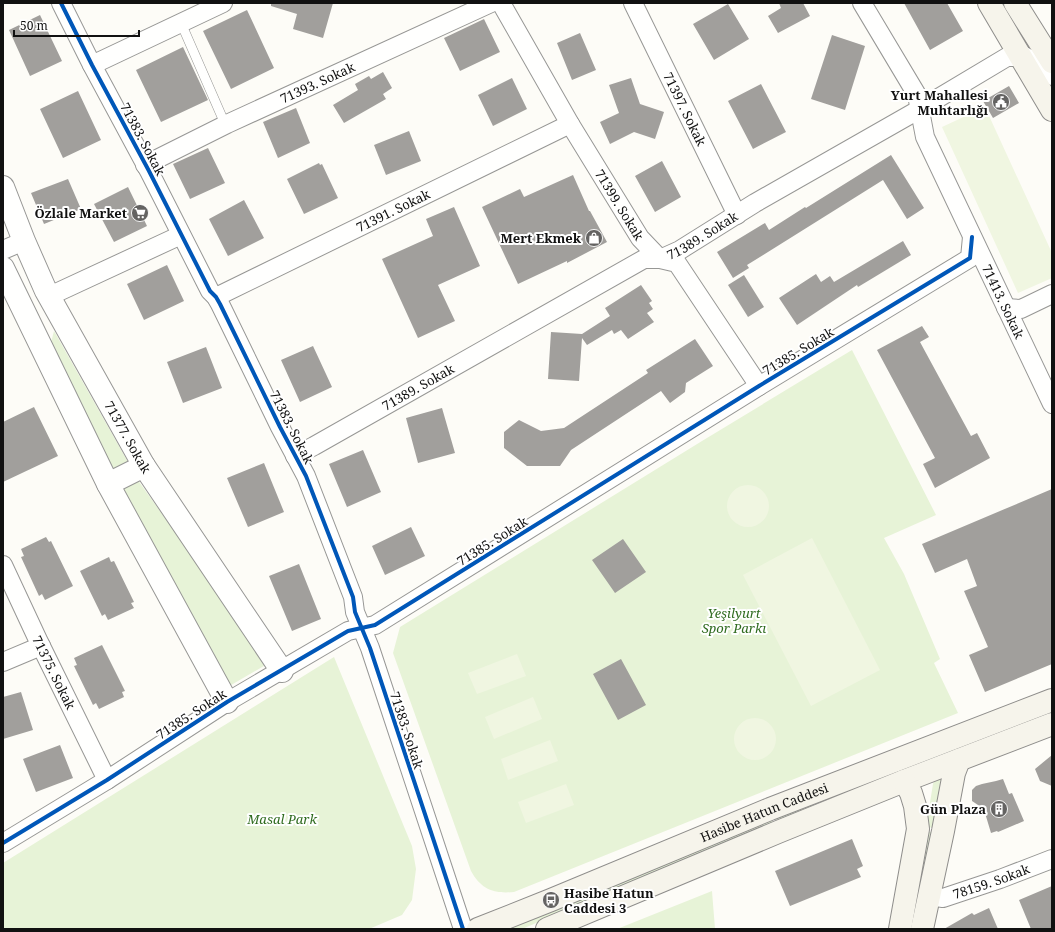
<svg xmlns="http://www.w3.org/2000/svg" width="1055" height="932" viewBox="0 0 1055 932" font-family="'Noto Serif',serif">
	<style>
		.green { fill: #e7f3d7 }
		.pitch { fill: #f0f6e1 }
		.building { fill: #a19f9c }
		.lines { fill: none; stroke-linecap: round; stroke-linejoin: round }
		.service-casing { stroke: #979795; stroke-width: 10 }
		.minor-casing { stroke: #979795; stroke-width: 20 }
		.tertiary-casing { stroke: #979795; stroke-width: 24 }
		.secondary-casing { stroke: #8e8d8b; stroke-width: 24 }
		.service { stroke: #fffffe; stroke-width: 9 }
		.minor { stroke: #fffffe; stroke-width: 18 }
		.tertiary { stroke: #fffffe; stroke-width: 22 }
		.secondary { stroke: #f6f4eb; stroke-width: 22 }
		.cycleway-casing { stroke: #fff; stroke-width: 6 }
		.cycleway { stroke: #0057b8; stroke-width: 4 }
		.labels { text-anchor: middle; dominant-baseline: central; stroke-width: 4; stroke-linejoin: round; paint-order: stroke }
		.street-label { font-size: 13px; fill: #111; stroke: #fff }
		.poi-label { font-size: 13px; font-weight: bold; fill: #111; stroke: #fff; text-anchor: end }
		.park-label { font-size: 13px; font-style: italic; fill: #2f6b1f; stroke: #fff }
	</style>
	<rect width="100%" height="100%" fill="#fdfcf7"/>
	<!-- green -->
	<path class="green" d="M54 331 129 464 111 474 48 354Z
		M852 350 936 515 884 538 904 574 940 659 934 663 958 713 514 892C493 894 481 889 471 871L393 653 400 627 702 441Z
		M137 479 269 663 226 688 120 488Z
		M334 657 412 846 416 869 412 900 402 915 369 929H3V863Z
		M1012 724 1013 728 777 822 775 817Z
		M941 779 943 780 936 828 926 827 933 784 934 781Z
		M771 819 773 823 522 929H505Z
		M926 832H935L913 929H910Z
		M712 891 715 929H617Z"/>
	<!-- pitch -->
	<path class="pitch" d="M985 107 1052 253V278L1018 293 942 127Z
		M727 506a21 21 0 1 1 42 0a21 21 0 1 1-42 0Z
		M812 538 880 670 811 706 743 575Z
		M517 654 526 676 477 694 468 673Z
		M533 697 542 719 494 739 485 717Z
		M734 739a21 21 0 1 1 42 0a21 21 0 1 1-42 0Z
		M550 740 558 761 508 780 501 759Z
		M566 784 574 805 526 823 518 802Z"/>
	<!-- building -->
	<path class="building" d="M271 3H333L323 38 293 29 297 14 271 6Z
		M779 3H803L810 16 778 33 768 16 781 8Z
		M904 3H947L963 31 930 50Z
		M728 4 749 39 714 60 693 24Z
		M247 10 274 68 231 89 203 31Z
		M40 15 62 61 30 76 9 30Z
		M484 19 500 52 460 71 444 38Z
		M580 33 596 70 572 80 557 43Z
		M832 35 865 46 845 110 811 99Z
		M183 47 208 100 161 122 136 70Z
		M383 72 392 88 383 94 386 99 344 123 333 105 358 90 355 84 369 76 371 79Z
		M512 78 527 109 493 126 478 95Z
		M631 78 640 104 664 112 655 139 634 132 610 144 600 122 619 113 609 85Z
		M761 84 786 132 753 149 728 101Z
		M1009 86 1019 103 993 118 983 101Z
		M78 91 101 140 63 158 40 109Z
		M296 108 310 143 278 158 263 122Z
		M409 131 421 161 386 175 374 145Z
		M208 148 225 183 190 199 173 164Z
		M891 155 924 208 907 219 883 180 747 265 749 268 733 278 717 252 765 223 769 230 805 207 806 208Z
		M662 161 681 197 655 212 635 176Z
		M319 163 320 165 322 164 338 198 304 214 287 179Z
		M573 175 589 211H590L607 242 567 263V261L518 284 482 207 520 189 524 197Z
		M68 179 81 209 44 224 31 193Z
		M128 187 147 226 114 242 94 204Z
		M244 200 264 238 228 256 209 219Z
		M454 207 480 266 438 285 455 321 418 338 382 259 433 236 426 219Z
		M903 241 911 255 858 287 857 285 797 325 779 298 816 274 821 282 830 276 834 282Z
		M167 265 184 301 144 320 127 284Z
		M744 275 764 307 748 317 728 285Z
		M641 285 652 301 649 303 653 309 647 313 654 322 628 339 621 330 614 334 612 330 587 345 582 338 579 381 548 379 551 332 582 334 610 316 605 308Z
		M922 326 929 337 920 342 971 436 977 433 990 458 935 488 923 464 935 458 877 350Z
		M695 339 713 366 686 383 685 392 670 403 661 391 571 450 560 466H527L504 448V432L519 420 541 431 564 428 648 373 646 370Z
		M313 346 332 387 300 402 281 360Z
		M206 347 222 388 183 403 167 362Z
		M34 407 58 456 3 482V422Z
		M442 408 455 453 418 463 406 418Z
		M363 450 381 492 347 507 329 464Z
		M264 463 284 512 248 527 227 478Z
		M1052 489V664L985 692 969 655 988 647 964 591 977 586 967 559 935 573 922 544Z
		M411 527 425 556 385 575 372 546Z
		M46 537 49 542 51 541 73 586 45 600 42 594 39 596 21 557 24 556 21 549Z
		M623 539 646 572 615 593 592 560Z
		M109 557 111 562 114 561 134 602 131 603 134 608 108 620 105 614 102 616 80 571Z
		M299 564 321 619 292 631 269 576Z
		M102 645 125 691 122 692 124 697 99 709 96 703 93 705 74 666 77 665 74 658Z
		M621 659 646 705 618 720 593 674Z
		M21 692 33 730 3 739V697Z
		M60 745 73 778 36 792 23 759Z
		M1052 755V786L1040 781 1035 769Z
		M1003 779 1009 794 1012 793 1024 821 998 832 997 831 991 833 985 813 982 814 978 805 972 801V790L976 786 982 784 996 781Z
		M852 839 863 866 857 869 861 877 790 906 775 871Z
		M1052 886V929H1031L1019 900Z
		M989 908 998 929H944L972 913 974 915Z"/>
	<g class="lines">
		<!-- service casing -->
		<g class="service-casing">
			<path id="service" d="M181 23 222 117 227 124"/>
		</g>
		<!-- minor casing -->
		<g class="minor-casing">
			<g id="minor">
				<path d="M61 3 92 65 149 171 210 291 216 297 220 304 280 427 306 476 353 597 355 612 370 648 463 929"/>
				<path id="s1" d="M501 3 570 124 640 238 660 259 677 263 759 386"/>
				<path id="s2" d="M633 3 737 215"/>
				<path id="s3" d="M862 3 917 95 925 137 1052 404"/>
				<path d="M92 65 223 3"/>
				<path id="s4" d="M145 165 227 124 491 3"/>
				<path d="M3 250 24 241"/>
				<path d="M46 291 56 293 181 235"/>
				<path id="s5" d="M216 297 570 124"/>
				<path d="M1006 308 1021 309 1052 294"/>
				<path id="s6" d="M295 456 314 446 644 259H660L680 250 755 203 920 109 1007 57H1022"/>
				<path id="s7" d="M3 565 38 640 107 780"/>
				<path d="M3 662 41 646"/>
				<path d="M3 843 107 780 227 702 348 631 375 625 759 386 970 258 972 237"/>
				<path id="s8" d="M929 896 943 898 1000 879 1052 859"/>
			</g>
		</g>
		<!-- tertiary casing -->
		<g class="tertiary-casing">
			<g id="tertiary">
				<path d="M1022 57 1052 74"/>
				<path id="s9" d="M3 187 24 241 46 291 144 466 282 671"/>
				<path d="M3 268 108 484 227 702"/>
				<path d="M108 484 144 466"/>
			</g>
		</g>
		<!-- secondary casing -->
		<g class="secondary-casing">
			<g id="secondary">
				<path d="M989 3 1052 110"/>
				<path d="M1015 3 1052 62"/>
				<path id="s10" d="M478 929 551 900 770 809 1052 700"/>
				<path d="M547 929 778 832 904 781 1052 724"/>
				<path d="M900 929 918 829 915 806 911 793 904 781"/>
				<path d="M922 929 943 831 954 773 959 760"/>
			</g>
		</g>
		<!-- service -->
		<use href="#service" class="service"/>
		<!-- minor -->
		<use href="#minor" class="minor"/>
		<!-- tertiary -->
		<use href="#tertiary" class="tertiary"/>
		<!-- secondary -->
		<use href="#secondary" class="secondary"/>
		<!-- cycleway casing -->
		<g class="cycleway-casing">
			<path id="cycleway" d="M61 3 92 65 149 171 210 291 216 297 220 304 280 427 306 476 353 597 355 612 370 648 463 929
				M3 843 107 780 227 702 348 631 375 625 759 386 970 258 972 237"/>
		</g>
		<!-- cycleway -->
		<use href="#cycleway" class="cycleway"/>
	</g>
	<!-- icons -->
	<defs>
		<g id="civic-disc" transform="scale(0.9)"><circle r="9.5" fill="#646362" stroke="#fff"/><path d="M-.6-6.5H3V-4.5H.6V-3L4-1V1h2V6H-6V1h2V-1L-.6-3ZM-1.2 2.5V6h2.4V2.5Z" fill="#fff"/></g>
		<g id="supermarket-disc" transform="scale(0.9)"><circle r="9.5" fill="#646362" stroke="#fff"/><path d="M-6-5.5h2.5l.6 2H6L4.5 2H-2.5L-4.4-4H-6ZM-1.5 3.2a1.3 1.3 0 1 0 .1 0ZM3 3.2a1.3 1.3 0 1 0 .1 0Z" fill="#fff"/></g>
		<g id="shop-disc" transform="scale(0.9)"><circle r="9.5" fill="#646362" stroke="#fff"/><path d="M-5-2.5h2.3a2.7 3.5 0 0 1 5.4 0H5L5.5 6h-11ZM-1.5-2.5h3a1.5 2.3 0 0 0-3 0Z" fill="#fff"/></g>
		<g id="building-disc" transform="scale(0.9)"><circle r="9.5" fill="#646362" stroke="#fff"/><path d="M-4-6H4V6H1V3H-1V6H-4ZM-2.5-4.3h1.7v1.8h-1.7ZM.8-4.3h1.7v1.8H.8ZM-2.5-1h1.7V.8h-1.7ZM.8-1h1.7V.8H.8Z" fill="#fff"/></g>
		<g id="bus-disc" transform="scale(0.9)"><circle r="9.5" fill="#646362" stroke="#fff"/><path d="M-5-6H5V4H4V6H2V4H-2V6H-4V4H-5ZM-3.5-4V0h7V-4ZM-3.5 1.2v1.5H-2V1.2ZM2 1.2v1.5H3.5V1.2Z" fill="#fff"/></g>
	</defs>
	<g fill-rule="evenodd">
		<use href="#civic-disc" x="1001" y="102"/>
		<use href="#supermarket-disc" x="140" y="213"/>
		<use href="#shop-disc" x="594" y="238"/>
		<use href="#building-disc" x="999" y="809"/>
		<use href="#bus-disc" x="551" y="900"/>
	</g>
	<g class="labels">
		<!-- street labels -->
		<g class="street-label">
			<text stroke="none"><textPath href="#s4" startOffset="191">71393. Sokak</textPath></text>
			<text stroke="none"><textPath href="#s2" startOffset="118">71397. Sokak</textPath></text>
			<text transform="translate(143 139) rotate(62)">71383. Sokak</text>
			<text stroke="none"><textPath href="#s1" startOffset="234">71399. Sokak</textPath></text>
			<text stroke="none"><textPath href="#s5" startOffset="197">71391. Sokak</textPath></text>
			<text stroke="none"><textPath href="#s6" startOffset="465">71389. Sokak</textPath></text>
			<text stroke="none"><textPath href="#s3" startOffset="332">71413. Sokak</textPath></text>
			<text transform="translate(798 351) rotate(-31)">71385. Sokak</text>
			<text stroke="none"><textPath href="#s6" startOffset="141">71389. Sokak</textPath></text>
			<text transform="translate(292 427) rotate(63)">71383. Sokak</text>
			<text stroke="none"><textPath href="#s9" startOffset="280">71377. Sokak</textPath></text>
			<text transform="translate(492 541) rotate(-32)">71385. Sokak</text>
			<text stroke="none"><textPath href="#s7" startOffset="119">71375. Sokak</textPath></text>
			<text transform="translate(191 714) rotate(-33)">71385. Sokak</text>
			<text transform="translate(407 730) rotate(72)">71383. Sokak</text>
			<text stroke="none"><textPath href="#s10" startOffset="309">Hasibe Hatun Caddesi</textPath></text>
			<text stroke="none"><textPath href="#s8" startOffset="65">78159. Sokak</textPath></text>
		</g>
		<!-- poi labels -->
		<g class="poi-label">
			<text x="988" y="95">Yurt Mahallesi<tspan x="988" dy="15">Muhtarlığı</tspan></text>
			<text x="127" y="213">Özlale Market</text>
			<text x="581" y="238">Mert Ekmek</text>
			<text x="986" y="809">Gün Plaza</text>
			<text x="564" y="893" text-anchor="start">Hasibe Hatun<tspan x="564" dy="15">Caddesi 3</tspan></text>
		</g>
		<!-- park labels -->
		<g class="park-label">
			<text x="734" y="613">Yeşilyurt<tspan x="734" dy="15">Spor Parkı</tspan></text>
			<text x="282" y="819">Masal Park</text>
		</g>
	</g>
	<!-- border -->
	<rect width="1055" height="932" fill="none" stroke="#111111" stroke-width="8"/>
	<!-- scale -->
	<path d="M14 30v6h125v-6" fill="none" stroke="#111111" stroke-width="2"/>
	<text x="20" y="30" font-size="12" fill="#111111" stroke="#ffffff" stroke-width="3" paint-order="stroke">50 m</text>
</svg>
